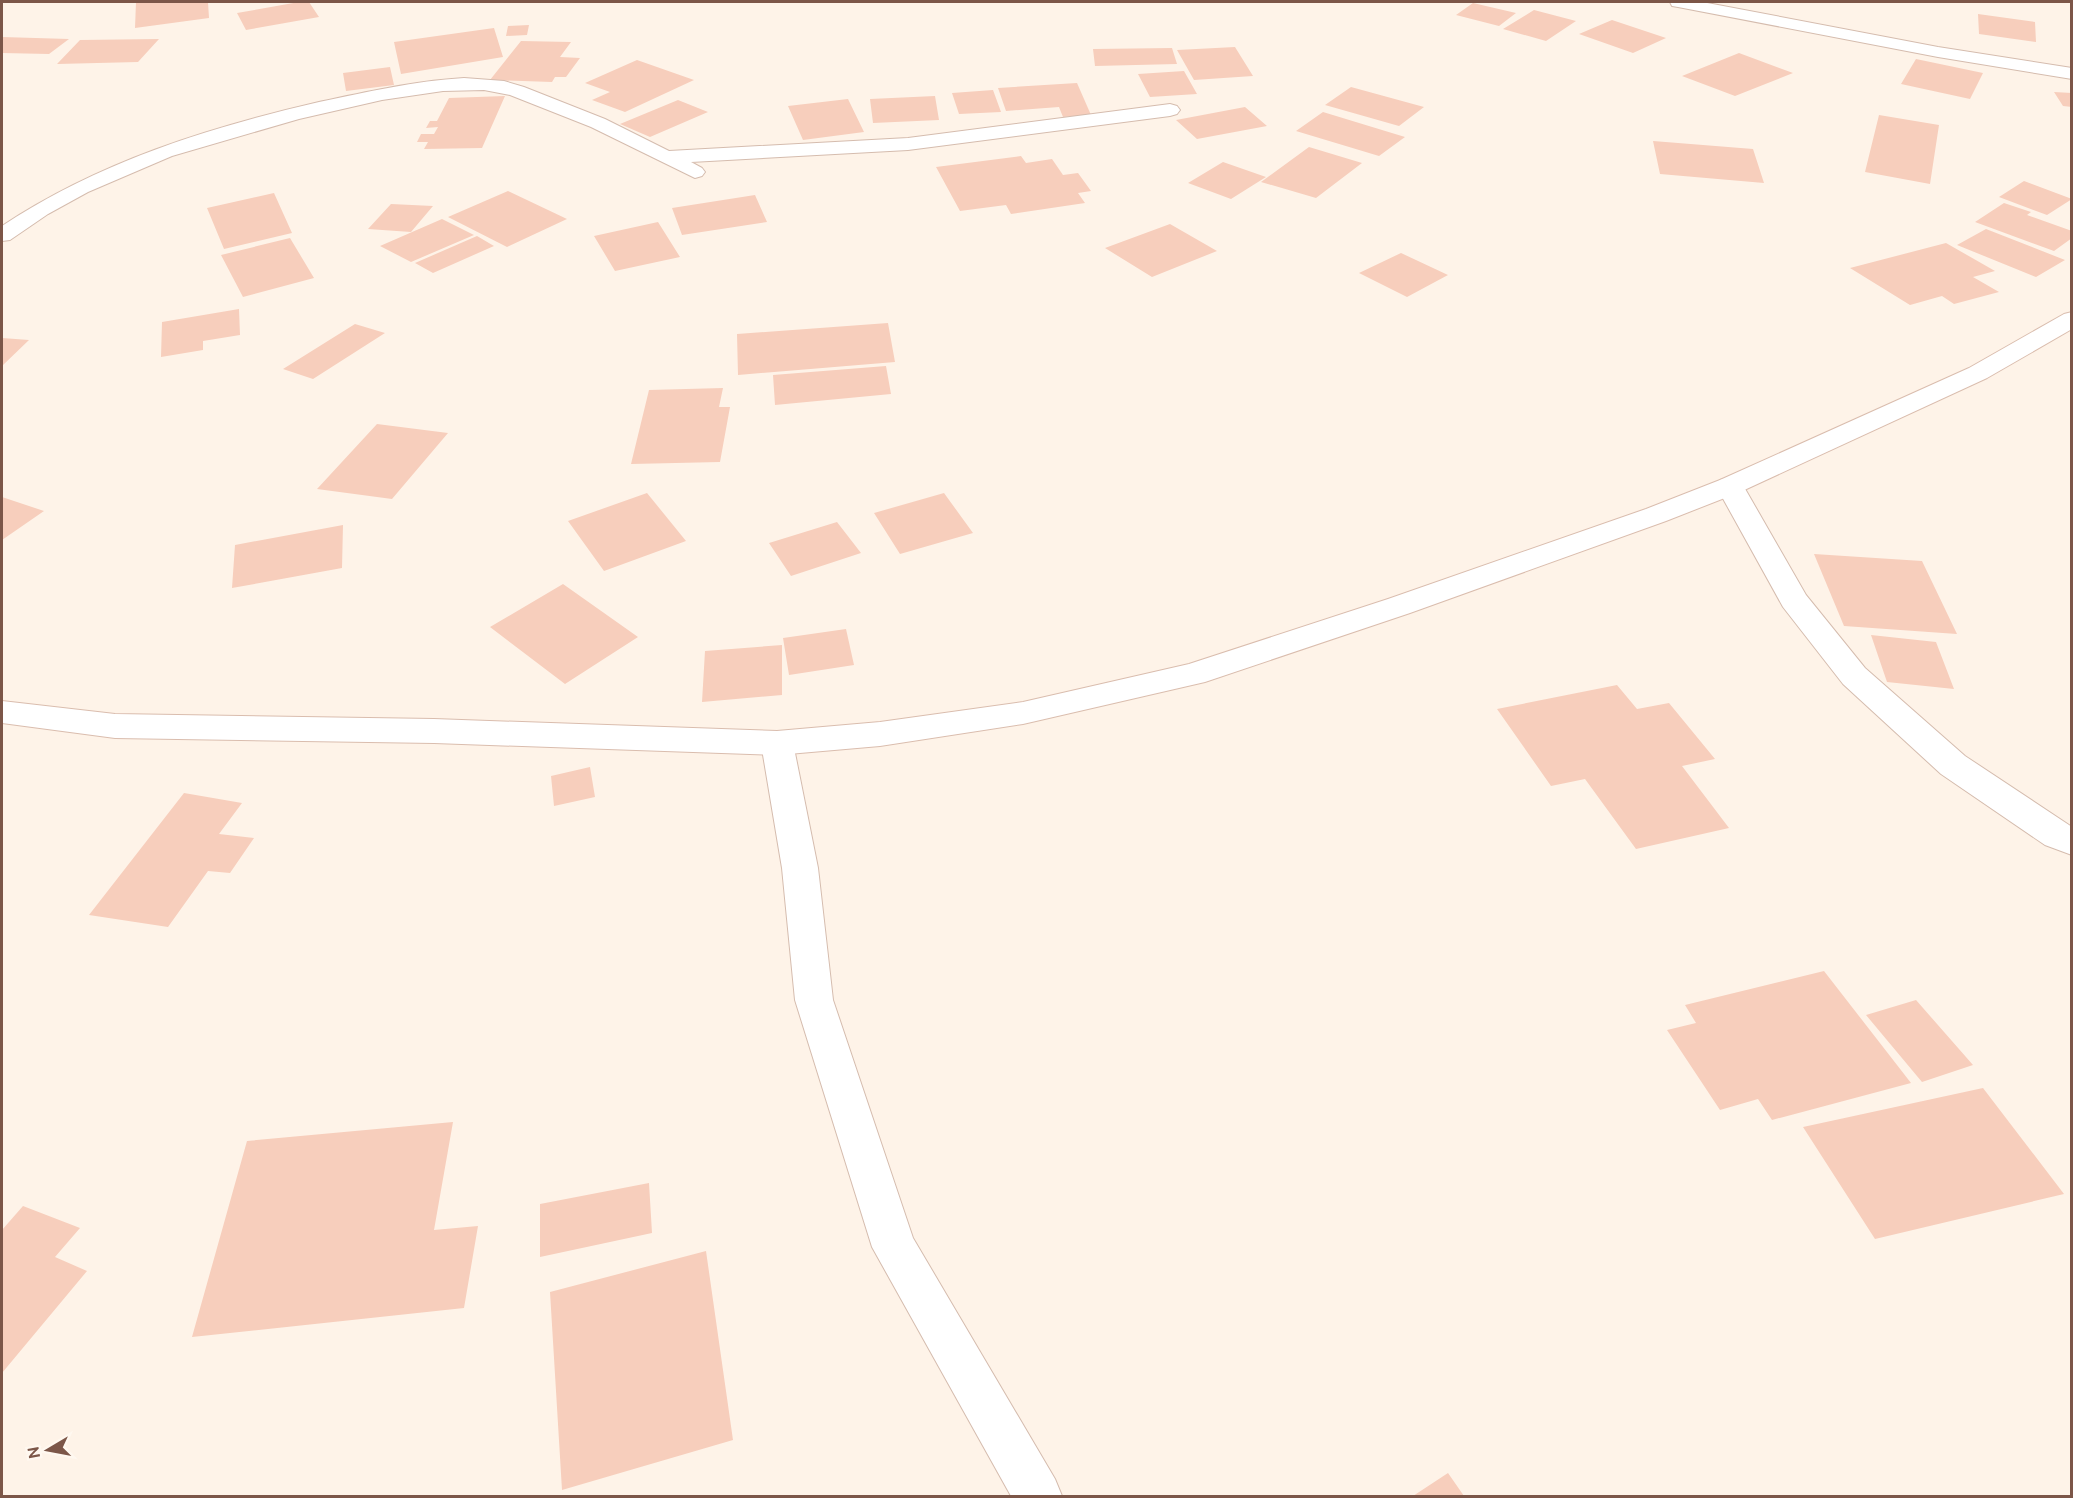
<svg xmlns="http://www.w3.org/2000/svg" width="2073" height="1498" viewBox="0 0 2073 1498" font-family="Ubuntu,sans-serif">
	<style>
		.building { fill: #f7cebc }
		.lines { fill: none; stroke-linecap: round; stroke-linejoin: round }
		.street-casing { stroke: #d5bcae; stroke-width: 2 }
		.secondary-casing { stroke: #dabdae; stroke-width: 2 }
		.street { fill: #fff; fill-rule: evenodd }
		.secondary { fill: #fff; fill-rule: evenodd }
	</style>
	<rect width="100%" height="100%" fill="#fef3e8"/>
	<!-- building -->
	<path class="building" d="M136 2H208L209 18 135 28Z
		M299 2H309L319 17 246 30 237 13Z
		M1473 3 1516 13 1499 26 1456 15Z
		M1534 10 1576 21 1546 41 1503 29Z
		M1978 14 2035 22 2036 42 1979 34Z
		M1612 20 1666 38 1633 53 1579 34Z
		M529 25 527 35 506 36 508 26Z
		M494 28 503 57 401 74 394 42Z
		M2 37 69 39 49 54 2 53Z
		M159 39 138 62 57 64 80 40Z
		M521 41 571 42 560 57 580 58 566 77H555L552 82 490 80Z
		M1235 47 1253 76 1194 80 1177 50Z
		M1172 48 1177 64 1095 66 1093 49Z
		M1739 53 1793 73 1735 96 1682 76Z
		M1916 59 1983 73 1970 99 1901 84Z
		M637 60 694 80 625 112 592 100 610 92 585 83Z
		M390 67 394 85 346 91 343 73Z
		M1184 71 1197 94 1150 97 1138 74Z
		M1077 83 1091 115 1063 117 1059 107 1006 111 998 88Z
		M1351 87 1424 107 1399 126 1325 105Z
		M993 90 1001 112 959 114 952 93Z
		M2054 92 2072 93V107L2063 106Z
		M505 96 482 148 424 149 428 142H417L421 134H434L438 127 426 128 430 121H437L449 98Z
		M935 96 939 120 873 123 870 99Z
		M848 99 864 132 803 140 788 106Z
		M678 100 708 112 650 137 620 124Z
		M1245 107 1267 126 1197 139 1176 120Z
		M1323 112 1405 137 1379 156 1296 131Z
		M1879 115 1939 125 1930 184 1865 172Z
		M1653 141 1753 149 1764 183 1660 174Z
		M1309 147 1362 163 1316 198 1261 182Z
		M1021 156 1026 163 1052 159 1063 175 1078 173 1091 191 1078 193 1085 203 1011 214 1006 205 960 211 936 167Z
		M1223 162 1266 177 1231 199 1188 183Z
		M2024 181 2072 199 2047 215 1999 197Z
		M508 191 567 219 507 247 448 217Z
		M274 193 292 233 224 249 207 208Z
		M755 195 767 222 682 235 672 208Z
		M2004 203 2031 212 2027 215 2072 231V238L2054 251 1975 222Z
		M391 204 433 206 411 232 368 229Z
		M442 219 474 235 411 262 380 246Z
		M658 222 680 257 615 271 594 236Z
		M1170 224 1217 251 1152 277 1105 248Z
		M1986 229 2065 260 2036 277 1957 245Z
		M477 236 494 246 433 273 415 263Z
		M290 238 314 278 243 297 221 255Z
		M1946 243 1995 271 1973 277 1999 292 1954 304 1942 296 1910 305 1850 268Z
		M1401 253 1448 275 1407 297 1359 273Z
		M239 309 240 335 203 341V350L161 357 162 322Z
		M888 323 895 362 738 375 737 334Z
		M355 324 385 333 313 379 283 369Z
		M2 338 29 340 2 366Z
		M886 366 891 394 775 405 773 375Z
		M723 388 719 407H730L720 462 631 464 649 390Z
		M377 424 448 433 392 499 317 489Z
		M647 493 686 541 604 571 568 521Z
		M944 493 973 533 900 554 874 513Z
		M2 497 44 511 2 540Z
		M837 522 861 553 791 576 769 543Z
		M343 525 342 568 232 588 235 545Z
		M1814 554 1922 561 1957 634 1844 626Z
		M563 584 638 637 565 684 490 627Z
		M846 629 854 665 789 675 783 638Z
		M1871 635 1936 642 1954 689 1887 682Z
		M782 645V695L702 702 705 651Z
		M1617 685 1637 709 1669 703 1715 759 1682 766 1729 828 1636 849 1585 779 1551 786 1497 709Z
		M590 767 595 797 554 806 551 776Z
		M184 793 242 803 219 834 254 838 230 873 208 871 168 927 89 915Z
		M1824 971 1911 1083 1772 1120 1758 1099 1720 1110 1667 1030 1696 1023 1685 1005Z
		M1916 1000 1973 1065 1922 1082 1866 1015Z
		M1983 1088 2064 1194 1875 1239 1803 1127Z
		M453 1122 434 1230 478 1226 464 1308 192 1337 247 1141Z
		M649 1183 652 1233 540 1257V1204Z
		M23 1206 80 1228 55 1257 87 1271 2 1373V1230Z
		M706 1251 733 1440 562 1490 550 1292Z
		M1448 1473 1464 1496H1413Z"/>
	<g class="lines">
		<!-- street casing -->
		<g class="street-casing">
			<path id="street" d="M1670 2H1702L1938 47 2072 68V79L1938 57 1678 7 1672 6Z
				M464 78 504 81 524 87 605 119 669 151 908 138 1170 104 1177 106 1180 110 1177 114 1170 116 908 150 691 162 702 168 705 172 702 176 695 178 591 127 510 95 484 90 443 91 382 100 299 119 172 156 88 192 48 214 10 240 2 241V226C99 162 207 128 319 102 367 92 414 81 464 78Z
				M1730 478 1740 480 1806 595 1865 668 1965 756 2072 827V855L2045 845 1941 774 1843 684 1783 607 1716 486 1720 480Z
				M777 731 789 735 793 743 818 868 833 1000 913 1238 1055 1479 1062 1496H1011L872 1247 795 1000 782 868 761 743 765 735Z"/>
		</g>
		<!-- secondary casing -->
		<g class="secondary-casing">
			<path id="secondary" d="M2072 312V329L1987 378 1740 492 1666 521 1410 613 1205 682 1023 724 880 746 777 755 434 743 115 738 2 723V701L115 714 434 719 777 731 880 722 1023 702 1189 664 1388 599 1646 509 1720 480 1969 368 2064 314Z"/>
		</g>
		<!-- street -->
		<use href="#street" class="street"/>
		<!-- secondary -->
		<use href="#secondary" class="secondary"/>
	</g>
	<!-- border -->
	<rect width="2073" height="1498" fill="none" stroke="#7c5648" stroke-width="6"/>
	<!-- north arrow -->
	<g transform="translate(48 1450) rotate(260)" stroke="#fff8f0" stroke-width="4.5" paint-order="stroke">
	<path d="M0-4.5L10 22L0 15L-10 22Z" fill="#7c5648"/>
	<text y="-9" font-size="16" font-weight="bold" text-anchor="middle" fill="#7c5648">N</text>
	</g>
</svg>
